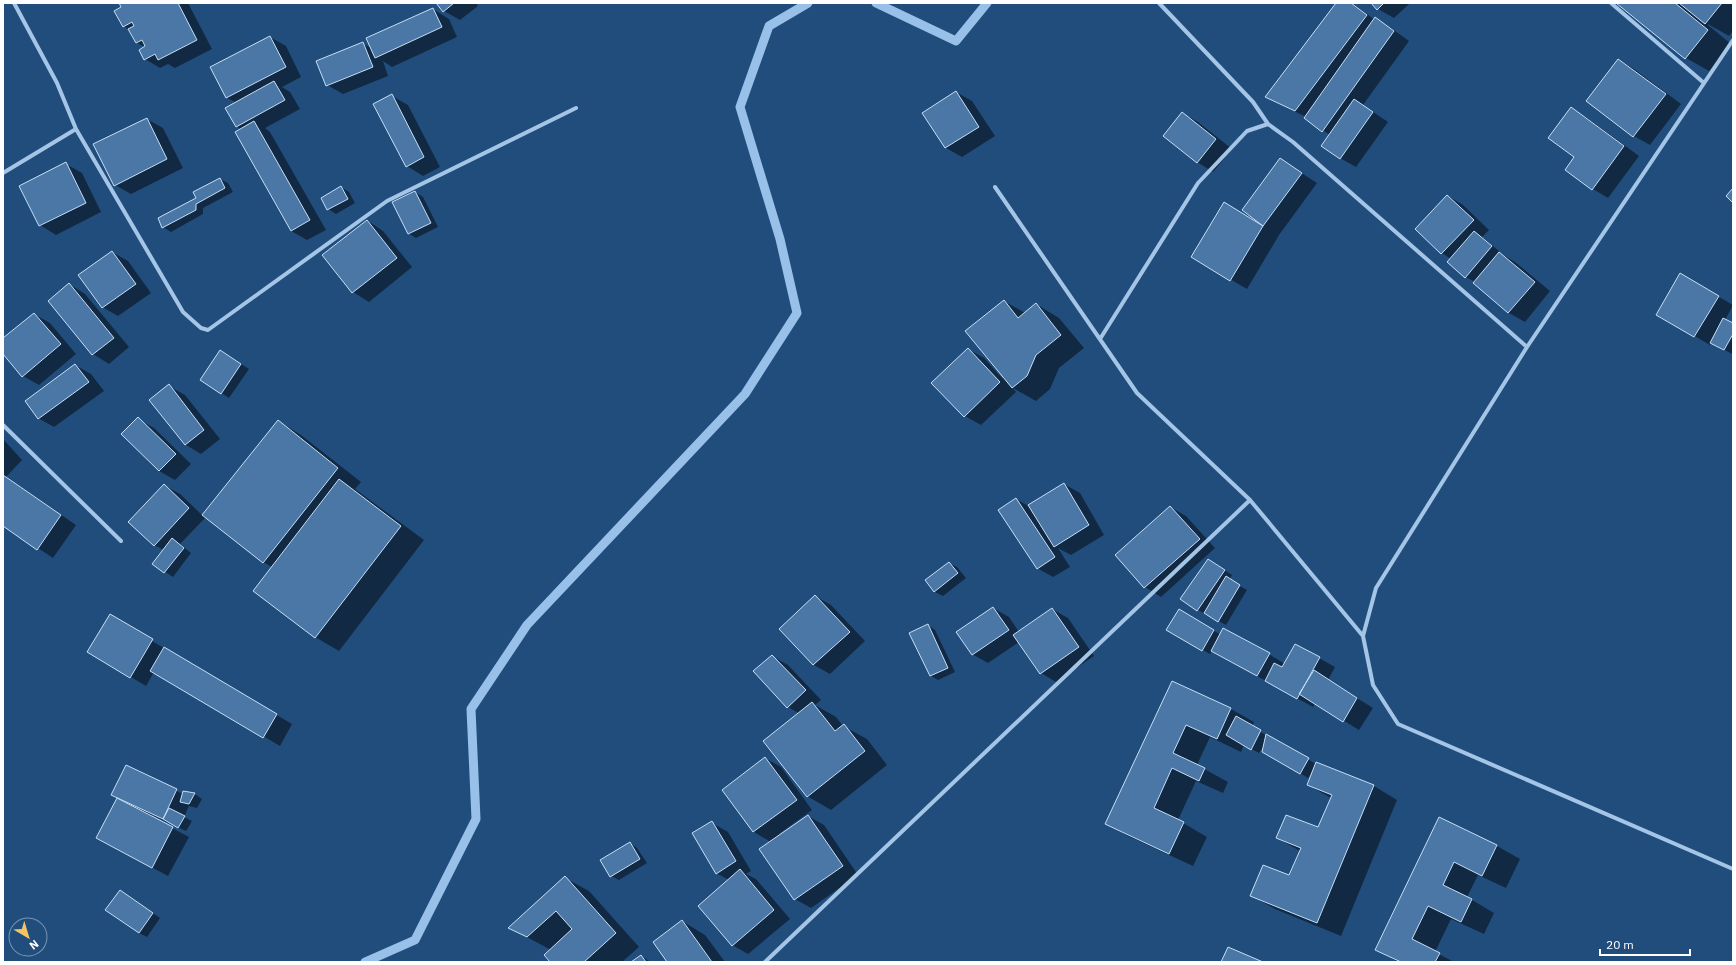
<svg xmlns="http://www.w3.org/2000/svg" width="1736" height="965" viewBox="0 0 1736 965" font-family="'IBM Plex Sans',sans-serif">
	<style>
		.shadow { fill: #0007 }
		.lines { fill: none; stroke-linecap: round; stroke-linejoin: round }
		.stream { stroke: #98c0e8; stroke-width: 9 }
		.building { fill: #4a77a6; stroke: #c7def5 }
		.street { stroke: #a4c5e6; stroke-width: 4 }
	</style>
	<rect width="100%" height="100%" fill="#214d7d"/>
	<!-- shadow -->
	<path class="shadow" d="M120 3H188L212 49 175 68 168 64 160 68 145 59V47L137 43 130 30 123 26 122 8Z
		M437 3H476L478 6 460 20 444 11Z
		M1337 3H1352L1375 20 1391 28 1409 41 1363 105 1388 122 1356 167 1340 158 1330 135 1305 118 1306 117 1266 97Z
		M1372 3H1408L1409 4 1394 18 1378 9Z
		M1618 3H1733V31L1729 36 1708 24V25L1731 44 1709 71 1686 58Z
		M433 9 449 19 457 37 392 67 383 61 388 76 343 94 327 85 363 44 372 48Z
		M270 37 286 46 301 77 282 87 290 92 300 109 265 128 270 132 326 230 307 240 291 231 242 130 236 126 237 103 227 98Z
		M1619 60 1634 69 1681 104 1650 145 1634 136 1588 100Z
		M956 92 972 101 995 136 962 157 946 148 924 113Z
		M392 96 408 105 440 167 423 176 407 166Z
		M1571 109 1587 118 1639 156 1608 198 1593 189 1566 170 1576 157Z
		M1182 113 1198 122 1232 149 1213 172 1197 162Z
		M147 119 163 128 183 168 131 194 115 185Z
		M1280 159 1317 183 1279 235 1247 289 1192 257 1259 225Z
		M66 164 82 173 101 212 56 235 40 225Z
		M220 179 228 183 233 192 203 208V214L171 232 163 227Z
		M341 187 349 192 355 203 336 214 328 209Z
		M415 192 423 197 438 227 416 238 408 233Z
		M1448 196 1463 205 1489 230 1482 237 1499 251 1498 252 1515 262 1550 291 1525 322 1509 313 1474 283 1475 282 1466 277 1451 259 1442 253 1416 229Z
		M368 221 383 231 412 267 369 302 353 292Z
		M112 252 128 261 151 293 118 316 102 307Z
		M1681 275 1733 305 1725 320 1733 324 1732 354 1712 343 1710 345 1657 314Z
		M69 284 85 294 129 347 109 364 93 354 49 301Z
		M1004 301 1025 313 1036 304 1059 318 1084 348 1059 368 1050 389 1036 401 1013 388 1016 392 981 425 965 416 968 349 984 358 1002 378 1004 377Z
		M34 314 50 323 76 354 39 385 23 376 3 352V340Z
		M221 351 249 369 229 398 201 380Z
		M75 365 91 374 104 391 54 427 38 418Z
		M169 386 185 395 220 439 201 454 186 445Z
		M138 419 154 428 191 464 175 480 159 471 123 434Z
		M278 421 301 435 361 482 355 489 424 540 339 651 315 637 254 591 272 567 263 562 206 517 180 544 191 553 173 577 153 564 164 550 154 545 164 485 180 494 203 516Z
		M3 439 22 460 6 477 76 525 53 558 3 525Z
		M1064 484 1080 493 1104 535 1071 555 1058 548 1070 567 1053 577 1037 568 1016 499 1032 508Z
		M1170 507 1186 516 1215 548 1161 597 1145 587 1116 555Z
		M1209 560 1232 575 1229 580 1247 590 1226 625 1198 610 1182 598Z
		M949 563 957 567 966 578 943 596 935 592 927 580Z
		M815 596 831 605 865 641 830 674 814 665 780 629Z
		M993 608 1009 617 1019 632 1052 609 1068 618 1094 656 1056 682 1041 673 1019 642 988 663 972 654Z
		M1180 610 1221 635 1269 654 1285 664 1319 658 1335 667 1328 680 1373 708 1359 730 1315 703 1313 707 1212 651 1210 654 1168 630Z
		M110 616 292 724 280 746 154 672 146 686 89 652Z
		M928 625 935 630 955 672 938 680 931 676Z
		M772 656 788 665 821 700 815 705 836 717 843 726 867 739 887 765 831 810 807 796 800 714 788 707Z
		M1173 682 1231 709 1254 722 1252 727 1316 764 1374 786 1397 800 1341 936 1275 909 1252 896 1290 876 1300 851 1277 838 1319 829 1331 798 1308 785 1313 772H1312L1308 778 1263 751 1264 746 1259 753 1244 745 1241 752 1210 737 1197 765 1228 782 1223 793 1196 781 1178 820 1207 837 1193 866 1130 837 1107 824Z
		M765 758 781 767 812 810 779 834 780 835 808 816 824 825 858 875 811 908 795 899 771 842 754 832 723 790Z
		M126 766 183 794 184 792 195 794 202 799 197 808 189 806 184 817 192 821 186 831 152 815 151 817 189 837 168 876 97 838 118 798Z
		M1440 819 1497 846 1520 859 1506 888 1478 875 1467 897 1494 913 1484 934 1451 919 1435 952 1454 962H1398L1376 949Z
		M712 823 728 832 751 871 746 874 756 879 790 919 748 954 732 945 729 880 716 873Z
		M630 843 637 848 647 863 619 880 611 876Z
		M565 878 589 891 639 947 622 962H551V950L510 928Z
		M128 896 160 918 147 937 139 933Z
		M682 921 705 935 725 962H669Z
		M641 956 651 962H633Z"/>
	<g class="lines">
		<!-- stream -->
		<path class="stream" d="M876 3 956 41 987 3
			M365 962 415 940 476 819 471 709 527 625 745 394 797 313 780 239 740 107 769 26 808 3"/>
	</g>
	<!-- building -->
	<path class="building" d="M119 3H178L197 40 158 60 155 54 144 60 139 50 145 46 142 40 136 43 128 29 134 26 132 22 123 27 114 11 121 7Z
		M436 3H454L443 12Z
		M1336 3H1351L1367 15 1295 111 1265 97Z
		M1371 3H1384L1377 10Z
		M1616 3H1675L1708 30 1685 59Z
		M1679 3H1722L1705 24Z
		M433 8 442 27 375 58 366 38Z
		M1375 17 1394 31 1322 132 1304 118Z
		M270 36 286 67 226 98 210 67Z
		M363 42 373 67 326 86 316 61Z
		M1618 59 1666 94 1633 137 1586 101Z
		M274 81 285 100 236 127 225 108Z
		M956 91 979 127 945 148 922 113Z
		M392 94 424 157 406 167 373 104Z
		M1354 99 1373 112 1340 159 1321 146Z
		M1571 107 1624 146 1592 190 1565 170 1574 157 1548 138Z
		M1182 112 1216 139 1197 163 1163 136Z
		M147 118 167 159 114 186 93 144Z
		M254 121 310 220 291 231 235 132Z
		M1280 158 1302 173 1263 226 1242 210Z
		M66 162 86 203 39 226 19 186Z
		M220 178 225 188 196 204V210L162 228 158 218 196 198 193 192Z
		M341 186 348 199 327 210 321 198Z
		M1733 188V203L1726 196Z
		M415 191 431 223 408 234 392 202Z
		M1447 195 1474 220 1441 254 1415 229Z
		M1224 202 1263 226 1230 281 1191 257Z
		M367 220 397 258 352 293 322 255Z
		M1474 231 1492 246 1465 278 1447 262Z
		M112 251 136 284 102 308 78 275Z
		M1499 252 1535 282 1508 313 1473 283Z
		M1680 273 1719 296 1694 337 1656 315Z
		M69 283 114 338 92 355 48 301Z
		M1004 300 1018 318 1036 303 1061 335 1036 355 1027 376 1012 388 965 331Z
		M34 313 61 344 22 377 3 354V338Z
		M1723 318 1733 323V334L1724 350 1710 343Z
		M968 348 1000 382 964 417 931 383Z
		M220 350 241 364 221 394 200 380Z
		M75 364 89 382 38 419 25 401Z
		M169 384 204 430 185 445 149 400Z
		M138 417 176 454 159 471 121 434Z
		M278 420 338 468 263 563 202 515Z
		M3 475 61 515 37 550 3 526Z
		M339 479 401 526 315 638 253 591Z
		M1064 483 1089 525 1054 547 1028 505Z
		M164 484 189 508 154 546 128 522Z
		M1016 498 1055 557 1037 569 998 510Z
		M1170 506 1200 539 1144 588 1115 555Z
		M172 538 184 548 164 573 152 564Z
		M1208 559 1225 570 1197 611 1180 599Z
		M949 562 958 573 934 592 925 580Z
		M1226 576 1240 585 1218 622 1204 613Z
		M815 595 850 632 813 665 779 629Z
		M993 607 1009 630 972 655 956 632Z
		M1052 608 1079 647 1040 674 1013 635Z
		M1179 609 1214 630 1202 651 1166 630Z
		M110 614 153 639 130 678 87 652Z
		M928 624 948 668 930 676 909 633Z
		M1223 628 1270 653 1257 676 1211 651Z
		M1295 644 1320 657 1297 699 1265 681 1274 663 1282 667Z
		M164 647 277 714 263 738 150 671Z
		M772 655 806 690 787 708 753 671Z
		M1314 670 1357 698 1343 722 1299 694Z
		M1172 681 1231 708 1217 739 1186 725 1173 753 1205 768 1199 781 1172 768 1154 808 1184 822 1169 854 1105 824Z
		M812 702 835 731 844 724 865 751 807 797 763 741Z
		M1236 716 1261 730 1251 750 1226 735Z
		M1266 734 1309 758 1300 774 1262 752Z
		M765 757 797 800 753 832 722 790Z
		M1316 762 1374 785 1317 923 1250 896 1263 865 1289 875 1301 848 1276 838 1286 815 1318 827 1332 795 1307 785Z
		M126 765 177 789 163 819 111 795Z
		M183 791 195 793 189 804 180 802Z
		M117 798 173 827 152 868 96 838Z
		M169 808 185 816 178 828 163 819Z
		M808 815 843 866 794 900 759 849Z
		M1439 817 1497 845 1482 876 1454 862 1443 885 1472 899 1461 922 1428 906 1412 939 1440 953 1435 962H1401L1375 950Z
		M712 821 736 861 716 874 692 833Z
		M630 842 640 859 610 877 600 860Z
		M740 869 774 910 732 946 698 906Z
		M565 876 616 933 584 962H550L544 955 572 929 556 911 527 937 508 928Z
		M120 890 153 913 139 933 105 910Z
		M682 920 712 962H667L653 942Z
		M1228 947 1263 962H1221Z
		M641 955 646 962H631Z"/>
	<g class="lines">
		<!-- street -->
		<path class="street" d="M14 3 57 83 76 129 183 312 201 328 208 330 387 201 576 108
			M1159 3 1253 102 1268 124
			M1611 3 1704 83
			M1733 40 1527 347 1376 588 1363 636 1373 685 1398 724 1733 869
			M3 173 76 129
			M995 187 1137 393 1250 500 1363 636
			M1100 339 1198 183 1247 131 1268 124 1293 142 1527 347
			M3 425 121 541
			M765 962 1250 500"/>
	</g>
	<!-- border -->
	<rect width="1736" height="965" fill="none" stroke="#ffffff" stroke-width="8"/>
	<!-- north arrow -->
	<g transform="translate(28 937) rotate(142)"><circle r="19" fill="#214d7d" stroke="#7a94b1"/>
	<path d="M0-3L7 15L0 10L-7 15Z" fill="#f3c465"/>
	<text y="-6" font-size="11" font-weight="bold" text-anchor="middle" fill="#ffffff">N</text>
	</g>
	<!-- scale -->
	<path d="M1600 949v6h90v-6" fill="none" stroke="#ffffff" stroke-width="2"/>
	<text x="1606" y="949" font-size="12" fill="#ffffff" stroke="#214d7d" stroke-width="3" paint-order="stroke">20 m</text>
</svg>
